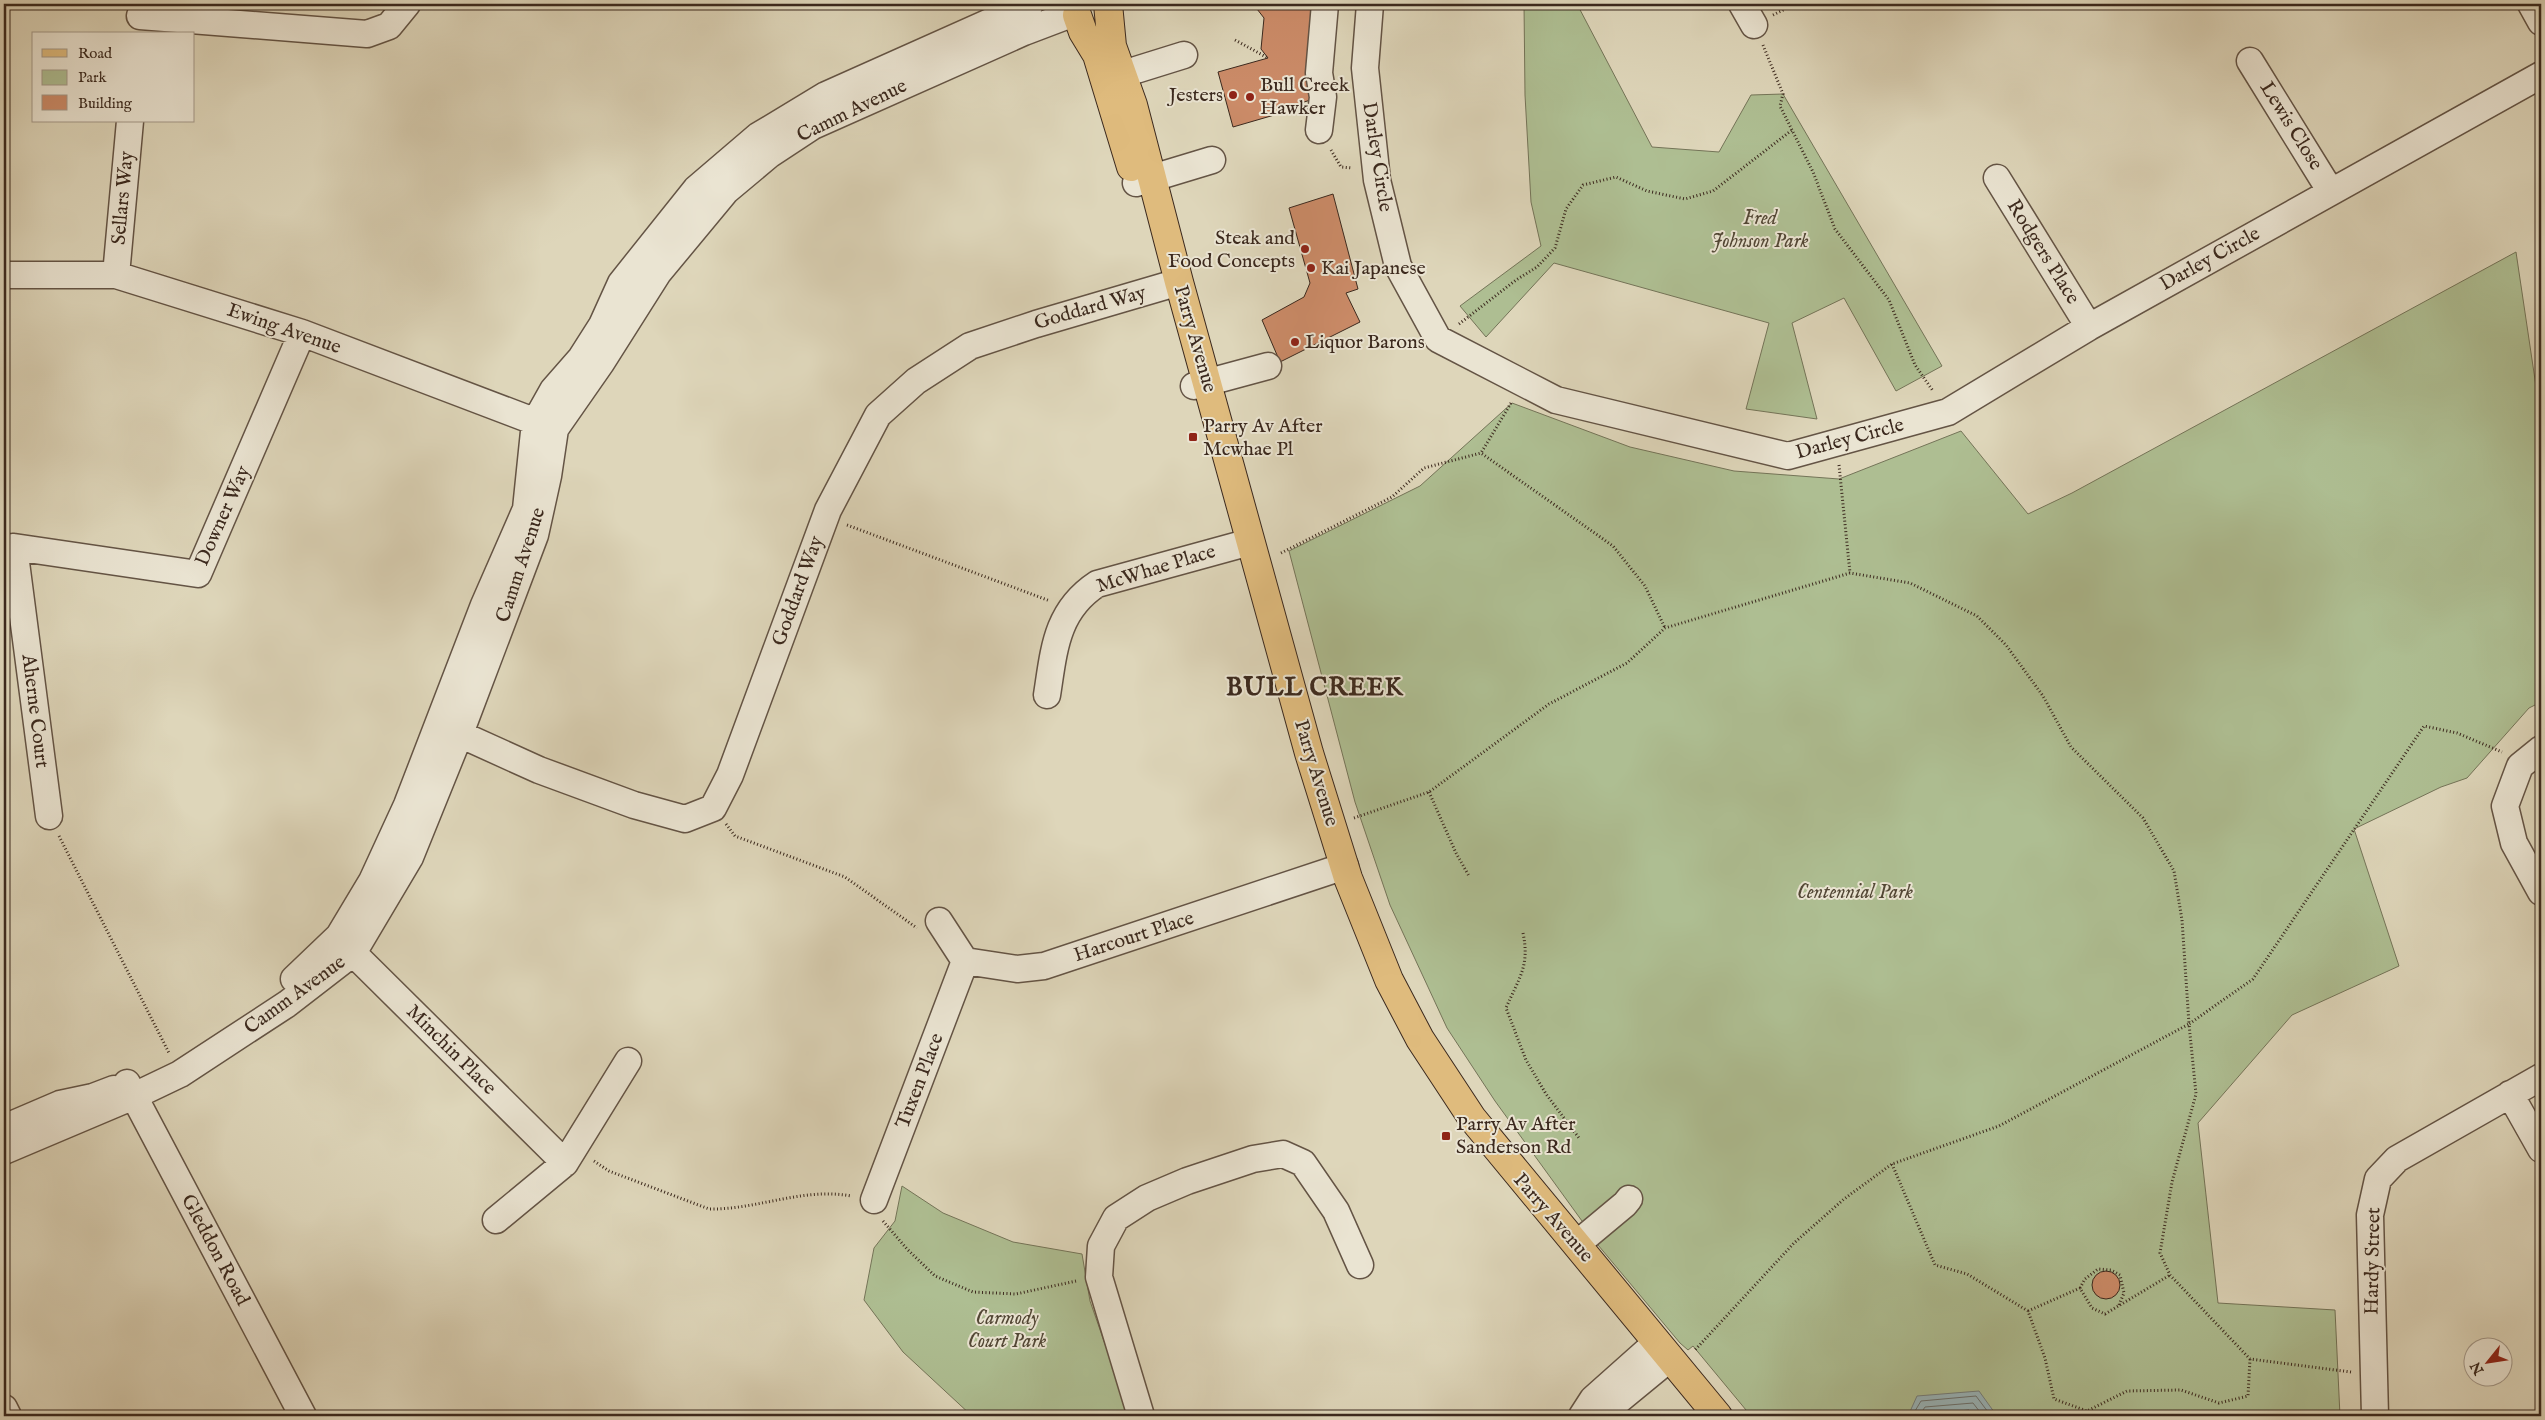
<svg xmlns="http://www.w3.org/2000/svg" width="2545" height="1420" viewBox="0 0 2545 1420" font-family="'IM FELL English',serif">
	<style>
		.green { fill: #aebe92; stroke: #747458 }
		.water { fill: #99b6bc; stroke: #737e7d }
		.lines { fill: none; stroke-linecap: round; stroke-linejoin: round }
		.shore { stroke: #6a706d; stroke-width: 1 }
		.building { fill: #cb8b68; stroke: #3b291e }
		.minor-casing { stroke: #645445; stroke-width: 29 }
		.major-casing { stroke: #3b291e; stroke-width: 30 }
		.path { stroke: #3b291e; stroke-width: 3; stroke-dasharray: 1 2.5; stroke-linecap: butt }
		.minor { stroke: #eae4d2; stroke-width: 26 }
		.major { stroke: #dfbb7d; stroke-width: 28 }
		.poi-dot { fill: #8f2418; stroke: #eae4d2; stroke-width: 2 }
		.labels { text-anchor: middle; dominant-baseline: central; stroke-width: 4; stroke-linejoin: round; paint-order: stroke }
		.poi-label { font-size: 20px; fill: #3b291e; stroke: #eae4d2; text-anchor: start }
		.street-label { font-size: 20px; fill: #3b291e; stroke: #eae4d2 }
		.park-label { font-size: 20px; font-style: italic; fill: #524735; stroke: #eae4d2 }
		.district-label { font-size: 25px; font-weight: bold; letter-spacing: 1px; fill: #3b291e; stroke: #eae4d2 }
	</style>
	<rect width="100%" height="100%" fill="#ded6ba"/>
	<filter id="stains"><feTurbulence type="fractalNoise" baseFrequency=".004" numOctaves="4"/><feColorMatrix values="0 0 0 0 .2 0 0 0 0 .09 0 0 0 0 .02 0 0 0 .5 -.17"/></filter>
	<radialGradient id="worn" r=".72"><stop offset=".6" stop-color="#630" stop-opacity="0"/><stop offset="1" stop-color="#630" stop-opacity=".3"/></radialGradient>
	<!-- green -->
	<path class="green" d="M1524 4H1577L1652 147 1719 152 1751 95 1783 94 1942 366 1896 391 1844 298 1792 323 1817 419 1746 409 1769 323 1554 263 1486 337 1460 306 1541 246 1531 202 1525 95Z
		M2516 252 2541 420V702L2529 708 2467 778 2441 787 2354 829 2399 966 2292 1015 2198 1123 2218 1303 2335 1310 2340 1416H1751L1693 1346 1688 1350 1680 1343 1598 1245 1601 1242 1582 1221 1495 1101 1447 1028 1390 905 1355 802 1289 551 1420 486 1512 403 1630 447 1734 471 1839 479 1961 431 2028 514 2072 493Z
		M902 1186 943 1213 1013 1242 1082 1254 1090 1301 1128 1410 1111 1416H972L903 1352 864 1300 874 1248 895 1221Z"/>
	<!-- water -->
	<path class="water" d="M1979 1391 1997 1416H1908L1917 1396Z"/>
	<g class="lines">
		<!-- shore -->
		<path class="shore" d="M1912 1416 1921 1401 1976 1396 1991 1416
			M1919 1416 1925 1407 1973 1403 1983 1416
			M1927 1416 1929 1414 1969 1410 1974 1416"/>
	</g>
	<!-- building -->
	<path class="building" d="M1257 4H1315L1314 99 1294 105 1295 109 1233 127 1218 72 1268 58 1261 49 1264 18 1257 9Z
		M1333 194 1358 289 1346 293 1360 322 1280 362 1262 320 1304 297 1310 283 1289 208Z
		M2092 1285a14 14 0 1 1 28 0a14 14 0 1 1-28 0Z"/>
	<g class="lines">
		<!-- minor casing -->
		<g class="minor-casing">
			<path id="minor" d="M1370 4 1365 68 1377 180 1398 266 1438 339 1556 400 1788 456 1948 412 2089 327 2541 75
				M1742 4 1754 25
				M2531 4 2541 22
				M140 16 367 34 389 26 407 4
				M2250 61 2331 192
				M1123 74 1184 55
				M1319 130 1323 97 1319 73 1325 4
				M1997 178 2089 327
				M1136 183 1212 160
				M4 275H116L302 333 552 428
				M116 275 130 121
				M1194 386 1268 366
				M14 547 49 816
				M4 548 14 547 198 574 302 333
				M1047 695C1054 650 1056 611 1097 584L1250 542
				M444 727 539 770 634 805 685 819 713 808 730 775 828 510 878 415 916 381 970 346 1036 324 1179 282
				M2541 749 2520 766 2505 806 2514 843 2541 892
				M939 921 965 961 1017 969 1044 966 1345 866
				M343 940 353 953 565 1163
				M294 979 339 936 372 881 407 805 484 605 526 509 535 422 553 390 581 358 602 325 621 283 696 189 758 136 826 95 1030 4
				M127 1083 303 1416
				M2510 1094 2541 1149
				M4 1128 60 1104 93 1097 114 1089
				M4 1151 134 1096 180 1074 287 1004 353 953 410 857 459 736 535 535 548 476 555 429 601 363 658 273 726 191 769 155 813 126 1024 32 1074 13
				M874 1200 965 961
				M496 1220 565 1163 628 1061
				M1577 1244 1625 1204 1629 1199
				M4 1408 8 1416
				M1141 1416 1099 1277 1101 1246 1116 1218 1147 1198 1187 1181 1253 1159 1283 1154 1303 1163 1336 1211 1360 1265
				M1582 1416 1593 1399 1657 1342
				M1596 1416 1603 1413 1670 1358
				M2375 1416 2370 1215 2378 1179 2397 1159 2541 1077"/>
		</g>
		<!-- major casing -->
		<g class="major-casing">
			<path id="major" d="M1108 4 1112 46 1133 105 1179 282 1309 753 1348 878 1389 980 1420 1039 1472 1118 1718 1416
				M1077 15 1083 32 1097 55 1131 167"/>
		</g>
		<!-- path -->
		<path class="path" d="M1773 15 1795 4
			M1235 40 1268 58
			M1763 45 1783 94 1780 106 1813 172 1835 229 1889 300 1915 365 1933 391
			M1331 150 1341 167 1352 168
			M1459 324 1516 280 1537 267 1555 248 1566 209 1583 185 1616 177 1647 191 1685 199 1713 191 1792 130
			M1511 403 1481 453 1613 546 1645 586 1665 628
			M1839 465 1850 573
			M847 525 1050 601
			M1281 553 1392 497 1424 468 1481 453
			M1429 792 1456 853 1469 876
			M1354 818 1429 792 1549 704 1627 663 1665 628 1850 573 1910 583 1977 616 2006 645 2043 696 2071 747 2143 818 2174 871 2182 920 2189 1024 1999 1126 1892 1164 1844 1199 1794 1243 1695 1350
			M726 824 735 836 845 877 917 928
			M59 836 169 1053
			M1523 933C1530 966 1519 978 1506 1008L1526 1060 1546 1094 1579 1138
			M594 1161 609 1171 709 1209C757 1210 803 1187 851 1196
			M1892 1164 1935 1265 1967 1274 2028 1311 2045 1358 2054 1399 2087 1411 2127 1391 2181 1390 2219 1403 2248 1396 2250 1359
			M883 1221 907 1249 935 1276 973 1292 1016 1294 1076 1281
			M2080 1288 2085 1279 2098 1269 2111 1270 2120 1275 2124 1293 2119 1305
			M2028 1311 2080 1288 2092 1308 2105 1314 2170 1275
			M2351 1372 2250 1359 2170 1275 2160 1253 2172 1182 2196 1094 2189 1024 2253 979 2424 726 2457 733 2502 752"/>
		<!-- minor -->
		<use href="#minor" class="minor"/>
		<!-- major -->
		<use href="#major" class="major"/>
	</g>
	<!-- markers -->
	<g class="poi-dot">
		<circle cx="1233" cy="95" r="5"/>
		<circle cx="1250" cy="97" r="5"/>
		<circle cx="1305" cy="249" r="5"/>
		<circle cx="1311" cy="268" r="5"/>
		<circle cx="1295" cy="342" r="5"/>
		<rect x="1188" y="432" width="10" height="10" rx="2.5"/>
		<rect x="1441" y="1131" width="10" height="10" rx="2.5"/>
	</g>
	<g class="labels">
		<!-- poi labels -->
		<g class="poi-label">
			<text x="1260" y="85">Bull Creek<tspan x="1260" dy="23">Hawker</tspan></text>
			<text x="1223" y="95" text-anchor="end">Jesters</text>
			<text x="1295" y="238" text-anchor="end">Steak and<tspan x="1295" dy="23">Food Concepts</tspan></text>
			<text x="1321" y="268">Kai Japanese</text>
			<text x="1305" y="342">Liquor Barons</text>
			<text x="1203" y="426">Parry Av After<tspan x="1203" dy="23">Mcwhae Pl</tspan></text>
			<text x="1456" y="1124">Parry Av After<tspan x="1456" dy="23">Sanderson Rd</tspan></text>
		</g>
		<!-- street labels -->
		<g class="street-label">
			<text transform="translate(852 111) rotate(-26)">Camm Avenue</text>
			<text transform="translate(2291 126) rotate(58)">Lewis Close</text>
			<text transform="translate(1377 157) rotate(81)">Darley Circle</text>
			<text transform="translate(123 198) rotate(-85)">Sellars Way</text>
			<text transform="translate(2043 252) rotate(58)">Rodgers Place</text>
			<text transform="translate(2210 259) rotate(-29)">Darley Circle</text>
			<text transform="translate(1090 308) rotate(-16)">Goddard Way</text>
			<text transform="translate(284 329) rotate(19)">Ewing Avenue</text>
			<text transform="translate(1195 339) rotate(74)">Parry Avenue</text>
			<text transform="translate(1850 439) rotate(-15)">Darley Circle</text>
			<text transform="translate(223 516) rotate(-66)">Downer Way</text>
			<text transform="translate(521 565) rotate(-72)">Camm Avenue</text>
			<text transform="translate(1156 569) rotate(-17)">McWhae Place</text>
			<text transform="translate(798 591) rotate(-70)">Goddard Way</text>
			<text transform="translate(35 711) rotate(83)">Aherne Court</text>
			<text transform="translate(1316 773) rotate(73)">Parry Avenue</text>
			<text transform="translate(1134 937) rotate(-18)">Harcourt Place</text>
			<text transform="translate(295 995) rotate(-36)">Camm Avenue</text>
			<text transform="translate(451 1050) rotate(45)">Minchin Place</text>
			<text transform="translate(920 1081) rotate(-69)">Tuxen Place</text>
			<text transform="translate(1553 1218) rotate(49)">Parry Avenue</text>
			<text transform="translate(215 1250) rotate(62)">Gleddon Road</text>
			<text transform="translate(2373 1261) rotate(-89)">Hardy Street</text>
		</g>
		<!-- park labels -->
		<g class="park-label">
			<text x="1760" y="218">Fred<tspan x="1760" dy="23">Johnson Park</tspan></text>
			<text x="1855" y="892">Centennial Park</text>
			<text x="1007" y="1318">Carmody<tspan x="1007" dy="23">Court Park</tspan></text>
		</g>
		<!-- district labels -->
		<g class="district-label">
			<text x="1315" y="688">BULL CREEK</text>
		</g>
	</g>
	<!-- margin -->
	<rect width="2545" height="1420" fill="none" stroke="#ded6ba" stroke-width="20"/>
	<rect x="5" y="5" width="2535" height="1410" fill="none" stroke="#3b291e" stroke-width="2.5"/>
	<rect x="10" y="10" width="2525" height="1400" fill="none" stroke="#3b291e"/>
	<!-- legend -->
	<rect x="32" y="32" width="162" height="90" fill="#eae4d2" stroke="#a4998a"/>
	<rect x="42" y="49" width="25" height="8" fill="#dfbb7d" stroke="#a4998a"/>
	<text x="78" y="58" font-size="15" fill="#3b291e">Road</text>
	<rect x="42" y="70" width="25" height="15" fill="#aebe92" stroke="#a4998a"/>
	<text x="78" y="82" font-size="15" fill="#3b291e">Park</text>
	<rect x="42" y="95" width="25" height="15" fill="#cb8b68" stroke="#a4998a"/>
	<text x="78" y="108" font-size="15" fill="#3b291e">Building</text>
	<!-- north arrow -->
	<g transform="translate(2488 1362) rotate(240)"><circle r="24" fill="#eae4d2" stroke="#a4998a"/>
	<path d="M0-4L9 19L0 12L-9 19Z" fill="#8f2418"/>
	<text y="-8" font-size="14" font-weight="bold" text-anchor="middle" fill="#3b291e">N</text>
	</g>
	<rect width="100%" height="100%" filter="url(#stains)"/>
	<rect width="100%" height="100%" fill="url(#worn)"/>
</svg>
